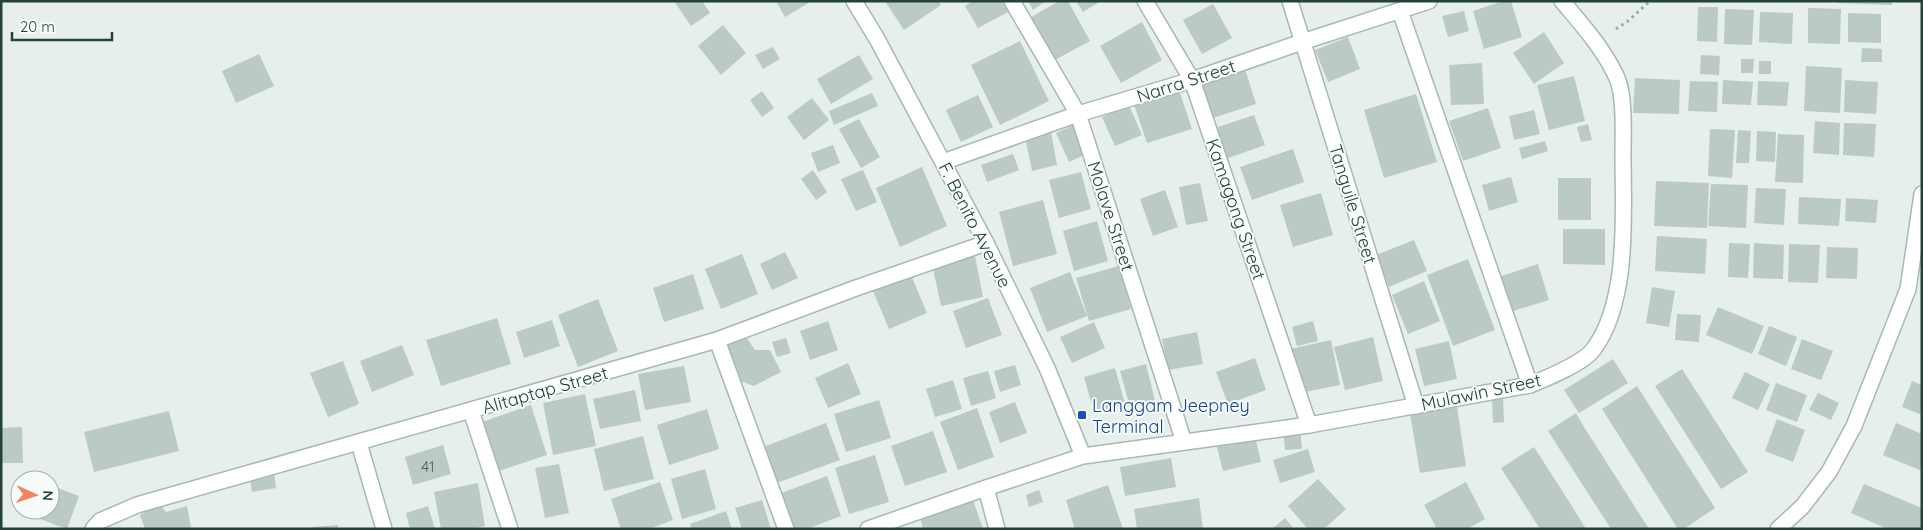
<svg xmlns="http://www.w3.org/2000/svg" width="1923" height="530" viewBox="0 0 1923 530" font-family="Quicksand,sans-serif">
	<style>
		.building { fill: #bbcac4 }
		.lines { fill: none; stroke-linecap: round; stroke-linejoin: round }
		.minor-casing { stroke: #a8b8b2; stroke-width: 18 }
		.tertiary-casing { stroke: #a8b8b2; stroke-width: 18 }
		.path { stroke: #86b3a5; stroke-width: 3; stroke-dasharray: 2.5 4; stroke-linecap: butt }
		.minor { stroke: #fff; stroke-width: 15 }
		.tertiary { stroke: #fff; stroke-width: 15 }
		.transit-dot { fill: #1a4fb4; stroke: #f7fbf9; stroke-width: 2 }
		.labels { text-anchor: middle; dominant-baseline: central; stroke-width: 4; stroke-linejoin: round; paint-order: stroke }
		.number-label { font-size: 15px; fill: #4a645c }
		.street-label { font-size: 18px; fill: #24423a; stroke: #f7fbf9 }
		.transit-label { font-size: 18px; fill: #164399; stroke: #f7fbf9; text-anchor: start }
	</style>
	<rect width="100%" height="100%" fill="#e6efeb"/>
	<!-- building -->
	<path class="building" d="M674 1H702L710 13 691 26Z
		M776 1H812L785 17Z
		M885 1H939L941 5 904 30Z
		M973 1H1002L1008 12 978 28 965 6Z
		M1028 1H1046L1033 10Z
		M1059 1H1068L1090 41 1053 61 1028 19Z
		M1076 1H1101L1083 12Z
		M1503 1H1511L1522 37 1484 49 1473 11Z
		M1837 1H1892V5L1837 3Z
		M1213 4 1232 38 1202 54 1183 20Z
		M1698 7H1718L1717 42 1697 41Z
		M1808 8 1841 9 1840 44 1808 43Z
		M1725 9 1754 10 1752 45 1724 44Z
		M1464 11 1469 31 1448 37 1442 16Z
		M1760 12 1793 13 1792 44 1759 42Z
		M1848 13 1881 14V43L1848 42Z
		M1142 22 1162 60 1121 83 1100 46Z
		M723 25 746 53 721 75 698 46Z
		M1544 32 1564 63 1534 84 1513 53Z
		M1348 37 1360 69 1328 82 1315 50Z
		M1020 41 1049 101 1000 125 971 65Z
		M773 47 780 59 763 69 755 55Z
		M1862 48 1882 49V62H1861Z
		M259 54 274 86 236 103 222 71Z
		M859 55 873 79 831 104 817 79Z
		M1701 55 1720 56 1719 75 1700 74Z
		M1741 59H1754L1753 73H1741Z
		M1759 61H1771V74H1759Z
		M1482 63 1484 104 1451 105 1449 65Z
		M1806 66 1842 68 1840 113 1804 111Z
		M1245 69 1256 104 1213 118 1202 83Z
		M1574 76 1585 121 1549 130 1537 85Z
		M1635 78 1680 80 1679 114 1633 113Z
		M1723 80 1753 82 1751 105 1722 104Z
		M1845 80 1878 82 1876 114 1844 112Z
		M1690 81 1718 82 1717 112 1688 111Z
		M1758 81 1789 82 1787 106 1757 105Z
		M1178 87 1192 129 1147 143 1133 102Z
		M762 91 774 108 762 117 750 100Z
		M872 93 878 106 834 125 829 111Z
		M1416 94 1437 162 1384 178 1364 110Z
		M978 95 993 127 961 142 946 110Z
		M812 98 829 120 804 140 787 117Z
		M1129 105 1142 135 1115 146 1102 117Z
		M1488 108 1501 148 1463 161 1449 121Z
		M1534 110 1540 134 1514 140 1509 116Z
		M1254 115 1265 145 1220 161 1209 130Z
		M859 119 880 157 861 168 839 129Z
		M1815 121 1840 123 1839 155 1813 153Z
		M1844 123 1876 124 1874 157 1843 155Z
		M1076 124 1089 153 1069 162 1056 133Z
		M1588 124 1592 140 1581 142 1577 127Z
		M1710 129 1735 130 1732 178 1708 176Z
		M1738 130 1751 131 1749 163H1736Z
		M1757 131 1776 132 1775 162 1756 161Z
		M1051 132 1057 165 1032 171 1025 137Z
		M1778 134 1804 135 1803 183 1775 182Z
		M1545 141 1548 151 1522 159 1519 148Z
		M833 145 840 163 818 172 811 153Z
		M1293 149 1304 182 1252 200 1240 167Z
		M1013 154 1019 170 987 182 981 165Z
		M922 167 947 226 900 247 876 188Z
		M813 170 827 192 816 200 801 179Z
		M863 170 877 202 856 211 841 179Z
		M1081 172 1091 209 1059 218 1049 180Z
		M1511 177 1518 202 1489 211 1482 185Z
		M1558 178H1591V220H1558Z
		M1656 181 1709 183 1707 228 1654 226Z
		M1200 183 1208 221 1186 225 1179 187Z
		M1711 184 1748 185 1746 228 1708 226Z
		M1756 188 1786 189 1784 225 1754 223Z
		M1165 190 1178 227 1153 236 1140 199Z
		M1321 193 1333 235 1293 247 1280 205Z
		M1799 197 1841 199 1839 226 1798 224Z
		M1846 198 1878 200 1876 223 1845 221Z
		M1043 200 1057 254 1013 266 999 212Z
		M1097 221 1108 261 1074 271 1063 231Z
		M1563 229H1605V265L1563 264Z
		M1657 236 1707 239 1705 274 1655 271Z
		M1414 240 1427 271 1389 287 1376 255Z
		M1729 243 1750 244 1748 278 1728 277Z
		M1754 243 1784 245 1783 279 1753 278Z
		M1789 244 1820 245 1818 283 1788 282Z
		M1827 247 1858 248 1857 279 1826 278Z
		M785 252 798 278 772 290 760 264Z
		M742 254 758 294 721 309 705 269Z
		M975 256 983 297 941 306 932 264Z
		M1468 259 1495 330 1453 346 1427 275Z
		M1538 264 1549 300 1513 311 1501 276Z
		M1119 266 1131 309 1089 321 1076 278Z
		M1070 272 1087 316 1047 332 1030 288Z
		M693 274 704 309 664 322 653 288Z
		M911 275 927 313 889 329 873 291Z
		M1424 281 1440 321 1408 334 1392 295Z
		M1652 287 1675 291 1669 327 1646 323Z
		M988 298 1002 335 966 348 953 311Z
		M598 299 618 351 578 367 558 315Z
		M1718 307 1764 326 1752 354 1706 335Z
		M1677 314 1701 315 1699 342 1675 340Z
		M497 318 511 364 441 386 426 340Z
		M552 320 560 346 524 358 516 332Z
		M828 321 838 350 810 360 800 331Z
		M1313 321 1318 341 1297 346 1292 327Z
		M1094 322 1105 348 1072 363 1060 337Z
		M1769 326 1797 337 1786 366 1758 354Z
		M1197 332 1203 364 1168 370 1162 339Z
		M746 337 755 350H770L781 372 754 386 735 379 726 342Z
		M1373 337 1383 381 1345 390 1334 347Z
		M786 338 791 353 777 357 772 342Z
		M1802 339 1833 351 1821 380 1791 369Z
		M1331 340 1340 385 1300 393 1290 349Z
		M1449 341 1457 379 1424 386 1415 349Z
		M402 345 414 375 372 392 360 361Z
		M1255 358 1266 390 1228 404 1216 372Z
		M1613 359 1628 383 1579 413 1564 390Z
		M343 361 359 404 328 417 310 373Z
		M848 363 861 394 828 408 815 378Z
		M1146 364 1155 401 1130 407 1120 371Z
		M1015 365 1021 385 1000 392 994 371Z
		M684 366 691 402 645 410 638 374Z
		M1115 368 1125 404 1094 413 1084 377Z
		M1682 369 1748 472 1721 489 1655 386Z
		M988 371 996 398 971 406 963 378Z
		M1745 372 1770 384 1758 410 1732 398Z
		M953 380 962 409 935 417 926 389Z
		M1912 381 1922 385V415L1902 407Z
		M1776 383 1807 395 1797 422 1766 410Z
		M1637 386 1715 508 1684 529H1678L1602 409Z
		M635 390 641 421 600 429 593 399Z
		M1818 393 1839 403 1831 420 1809 410Z
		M585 394 596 446 553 455 543 403Z
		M1503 398 1504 422 1493 423 1492 399Z
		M879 400 891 438 846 452 834 414Z
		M1456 400 1466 466 1420 473 1409 408Z
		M1015 402 1027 433 1000 443 989 412Z
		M531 405 547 455 499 471 482 422Z
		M977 408 994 457 958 470 940 422Z
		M707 409 719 449 669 465 657 425Z
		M169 411 179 451 94 472 84 432Z
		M1576 413 1584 427 1649 529H1611L1548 431Z
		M1777 419 1805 430 1793 462 1765 451Z
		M826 423 840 460 774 484 761 448Z
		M1896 423 1922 434V471L1883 455Z
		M22 427 23 463H1V428Z
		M1300 428 1302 449 1285 450 1283 430Z
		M933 431 947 472 905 486 891 446Z
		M643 436 654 479 604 491 594 449Z
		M1255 437 1261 462 1223 471 1217 447Z
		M443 445 451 474 413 485 405 457Z
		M1534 447 1570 503 1586 529H1540L1519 496 1501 468Z
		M1308 449 1315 472 1280 483 1273 460Z
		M875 455 889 502 849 514 835 468Z
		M1171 458 1176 487 1125 496 1120 467Z
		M559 464 569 513 545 518 535 468Z
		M705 469 716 509 682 519 671 479Z
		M274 472 276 488 252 492 250 476Z
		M827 476 841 516 807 529H788L776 495Z
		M1318 479 1346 509 1324 529H1308L1288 506Z
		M660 482 673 520 649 529H621L611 499Z
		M1466 482 1485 519 1467 529H1437L1424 505Z
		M478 483 485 526 471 529H441L434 492Z
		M1864 484 1922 508V529H1888L1851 513Z
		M50 485 79 496 67 529 16 510H18L20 506V510H50Z
		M1108 485 1123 529H1075L1066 500Z
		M1039 490 1043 502 1029 507 1026 495Z
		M1199 498 1203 529H1137L1134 509Z
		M762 500 771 529H742L735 508Z
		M973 500 983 529H923L920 517Z
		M159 503 166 512 187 506 191 527 188 529H145L140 515Z
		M428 506 435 529H410L406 513Z
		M726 511 732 529H692L690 524Z
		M1285 518 1294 529H1272Z
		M338 525V529H312V527Z"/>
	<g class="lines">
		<!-- minor casing -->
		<g class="minor-casing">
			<path id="minor" d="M1012 1 1078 114 1184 442
				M1145 1 1192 80 1309 425
				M1290 1 1416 406
				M1400 11 1530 385
				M943 162 1078 114 1192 80 1302 42 1429 1
				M717 340 786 529
				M471 411 510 529
				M359 443 384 529
				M93 529 100 521 137 505 717 340 856 288 986 243
				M868 529 986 488
				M1778 529 1802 507 1829 472 1854 426 1908 289 1922 194"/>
		</g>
		<!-- tertiary casing -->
		<g class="tertiary-casing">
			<path id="tertiary" d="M854 1 877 39 986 243 1047 368 1083 456
				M997 529 986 488 1083 456 1309 425 1530 385C1547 378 1582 364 1593 350 1630 301 1623 212 1623 154 1623 134 1625 96 1617 78 1604 49 1583 26 1562 1"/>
		</g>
		<!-- path -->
		<path class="path" d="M1616 29 1628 21 1650 1"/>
		<!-- minor -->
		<use href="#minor" class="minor"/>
		<!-- tertiary -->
		<use href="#tertiary" class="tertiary"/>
	</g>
	<!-- markers -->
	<rect class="transit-dot" x="1077" y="410" width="10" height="10" rx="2.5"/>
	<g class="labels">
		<!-- number labels -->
		<g class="number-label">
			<text x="428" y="466">41</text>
		</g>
		<!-- street labels -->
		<g class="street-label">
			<text transform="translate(1186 81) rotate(-18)">Narra Street</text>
			<text transform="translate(1353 204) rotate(73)">Tanguile Street</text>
			<text transform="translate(1236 209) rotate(71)">Kamagong Street</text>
			<text transform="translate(1111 216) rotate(72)">Molave Street</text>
			<text transform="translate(975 225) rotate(63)">F. Benito Avenue</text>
			<text transform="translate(545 390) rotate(-16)">Alitaptap Street</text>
			<text transform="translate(1481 392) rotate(-12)">Mulawin Street</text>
		</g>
		<!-- transit labels -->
		<g class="transit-label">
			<text x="1092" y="405">Langgam Jeepney<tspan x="1092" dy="21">Terminal</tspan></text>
		</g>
	</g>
	<!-- border -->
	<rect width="1923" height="530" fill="none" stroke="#24423a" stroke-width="5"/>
	<!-- north arrow -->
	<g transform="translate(35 495) rotate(93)"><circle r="24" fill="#f7fbf9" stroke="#a3b1ad"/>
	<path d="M0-4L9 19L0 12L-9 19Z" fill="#f4845f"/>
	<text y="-8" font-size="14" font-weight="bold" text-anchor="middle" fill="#24423a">N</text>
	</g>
	<!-- scale -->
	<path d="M12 32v8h100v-8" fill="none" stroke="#24423a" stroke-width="2.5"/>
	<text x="20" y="32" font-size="15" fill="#24423a" stroke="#f7fbf9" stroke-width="4" paint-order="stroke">20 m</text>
</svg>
